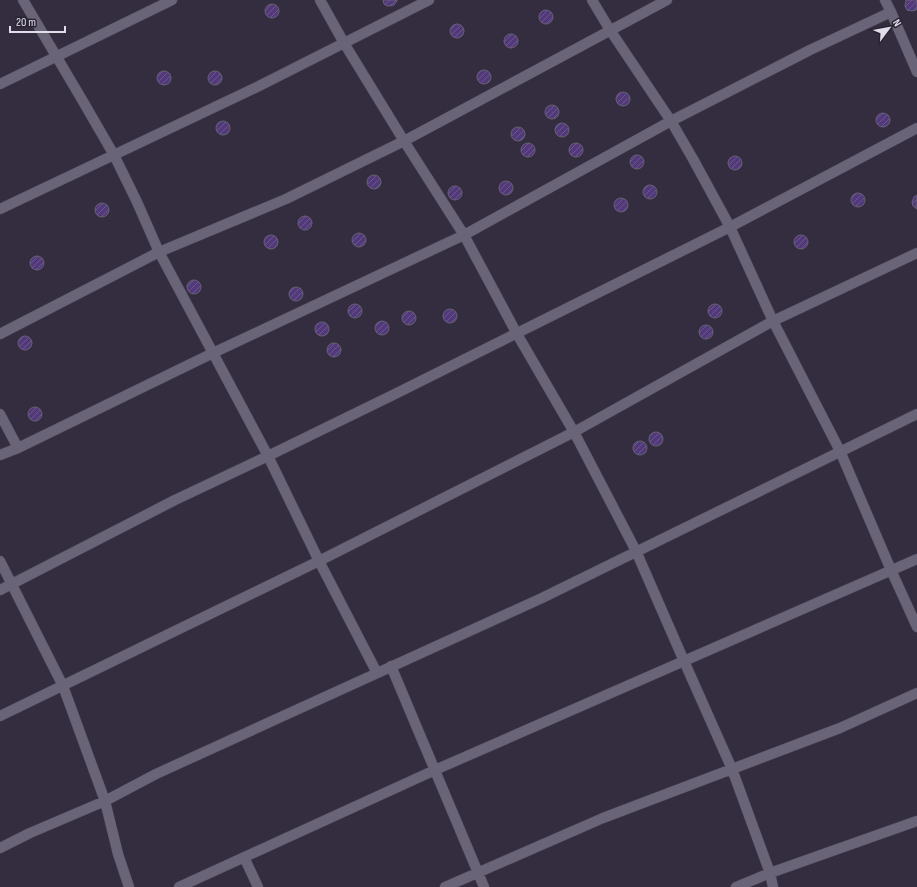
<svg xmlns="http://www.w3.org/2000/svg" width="917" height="887" viewBox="0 0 917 887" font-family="'Sofia Sans Condensed',sans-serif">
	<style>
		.building { fill: url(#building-hatch); stroke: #686276 }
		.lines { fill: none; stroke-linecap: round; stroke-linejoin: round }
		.minor-casing { stroke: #4e4958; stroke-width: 11 }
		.minor { stroke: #6a6478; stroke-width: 10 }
	</style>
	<defs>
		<pattern id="building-hatch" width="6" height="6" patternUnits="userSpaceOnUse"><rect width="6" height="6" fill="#51397a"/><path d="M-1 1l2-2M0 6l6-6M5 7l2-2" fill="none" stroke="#6a558d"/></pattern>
	</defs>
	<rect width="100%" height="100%" fill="#332d3f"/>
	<!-- building -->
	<path class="building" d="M383 0H397V1L394 5 390 6H387L384 4Z
		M906 0H917V9L916 10 912 11 907 10 905 6Z
		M265 11a7 7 0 1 1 14 0a7 7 0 1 1-14 0Z
		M539 17a7 7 0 1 1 14 0a7 7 0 1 1-14 0Z
		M450 31a7 7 0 1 1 14 0a7 7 0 1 1-14 0Z
		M504 41a7 7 0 1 1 14 0a7 7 0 1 1-14 0Z
		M477 77a7 7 0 1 1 14 0a7 7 0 1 1-14 0Z
		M157 78a7 7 0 1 1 14 0a7 7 0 1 1-14 0Z
		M208 78a7 7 0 1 1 14 0a7 7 0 1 1-14 0Z
		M616 99a7 7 0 1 1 14 0a7 7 0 1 1-14 0Z
		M545 112a7 7 0 1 1 14 0a7 7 0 1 1-14 0Z
		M876 120a7 7 0 1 1 14 0a7 7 0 1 1-14 0Z
		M216 128a7 7 0 1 1 14 0a7 7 0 1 1-14 0Z
		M555 130a7 7 0 1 1 14 0a7 7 0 1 1-14 0Z
		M511 134a7 7 0 1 1 14 0a7 7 0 1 1-14 0Z
		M521 150a7 7 0 1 1 14 0a7 7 0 1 1-14 0Z
		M569 150a7 7 0 1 1 14 0a7 7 0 1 1-14 0Z
		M630 162a7 7 0 1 1 14 0a7 7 0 1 1-14 0Z
		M728 163a7 7 0 1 1 14 0a7 7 0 1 1-14 0Z
		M367 182a7 7 0 1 1 14 0a7 7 0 1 1-14 0Z
		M499 188a7 7 0 1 1 14 0a7 7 0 1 1-14 0Z
		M643 192a7 7 0 1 1 14 0a7 7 0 1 1-14 0Z
		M448 193a7 7 0 1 1 14 0a7 7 0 1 1-14 0Z
		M851 200a7 7 0 1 1 14 0a7 7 0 1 1-14 0Z
		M917 195V209L913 206 912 202 914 197Z
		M614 205a7 7 0 1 1 14 0a7 7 0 1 1-14 0Z
		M95 210a7 7 0 1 1 14 0a7 7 0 1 1-14 0Z
		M298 223a7 7 0 1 1 14 0a7 7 0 1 1-14 0Z
		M352 240a7 7 0 1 1 14 0a7 7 0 1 1-14 0Z
		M264 242a7 7 0 1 1 14 0a7 7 0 1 1-14 0Z
		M794 242a7 7 0 1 1 14 0a7 7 0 1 1-14 0Z
		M30 263a7 7 0 1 1 14 0a7 7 0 1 1-14 0Z
		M187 287a7 7 0 1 1 14 0a7 7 0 1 1-14 0Z
		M289 294a7 7 0 1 1 14 0a7 7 0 1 1-14 0Z
		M348 311a7 7 0 1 1 14 0a7 7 0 1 1-14 0Z
		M708 311a7 7 0 1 1 14 0a7 7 0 1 1-14 0Z
		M443 316a7 7 0 1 1 14 0a7 7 0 1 1-14 0Z
		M402 318a7 7 0 1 1 14 0a7 7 0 1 1-14 0Z
		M375 328a7 7 0 1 1 14 0a7 7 0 1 1-14 0Z
		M315 329a7 7 0 1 1 14 0a7 7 0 1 1-14 0Z
		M699 332a7 7 0 1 1 14 0a7 7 0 1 1-14 0Z
		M18 343a7 7 0 1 1 14 0a7 7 0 1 1-14 0Z
		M327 350a7 7 0 1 1 14 0a7 7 0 1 1-14 0Z
		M28 414a7 7 0 1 1 14 0a7 7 0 1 1-14 0Z
		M649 439a7 7 0 1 1 14 0a7 7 0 1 1-14 0Z
		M633 448a7 7 0 1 1 14 0a7 7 0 1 1-14 0Z"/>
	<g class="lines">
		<!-- minor casing -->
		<g class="minor-casing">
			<path id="minor" d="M23 0 81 98 114 155 137 202 159 252 268 456 319 561 377 673
				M320 0 344 43 404 141 464 235 517 334 574 432 636 551 684 661 732 769 770 873 773 887
				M592 0 610 30 671 121 693 159 730 227 773 321 840 451 891 570 917 627
				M885 0 891 12 917 72
				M0 84 172 0
				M0 209 255 88 429 0
				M0 334 159 252 286 199 404 141 667 0
				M0 414 18 448
				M0 455 18 448 213 353 464 235 671 121 810 50 891 12
				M0 561 63 686 105 801 118 854 129 887
				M0 590 175 500 268 456 397 393 730 227 917 128
				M391 666 484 887
				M0 716 319 561 574 432 773 321 917 253
				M0 848 30 833 105 801 156 774 542 598 917 414
				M244 857 258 887
				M179 887 435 770 917 559
				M445 887 603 818 840 728 917 693
				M736 887 770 873 917 821"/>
		</g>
		<!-- minor -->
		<use href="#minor" class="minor"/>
	</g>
	<!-- north arrow -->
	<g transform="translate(889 28) rotate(58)" stroke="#292334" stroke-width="3" paint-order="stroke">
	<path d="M0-3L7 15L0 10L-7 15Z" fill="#e1deea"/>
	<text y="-6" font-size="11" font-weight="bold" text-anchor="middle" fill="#e1deea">N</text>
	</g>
	<!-- scale -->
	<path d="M10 26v6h55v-6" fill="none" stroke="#e1deea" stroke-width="2"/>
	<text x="16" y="26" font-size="12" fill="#e1deea" stroke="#292334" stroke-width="3" paint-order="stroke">20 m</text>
</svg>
